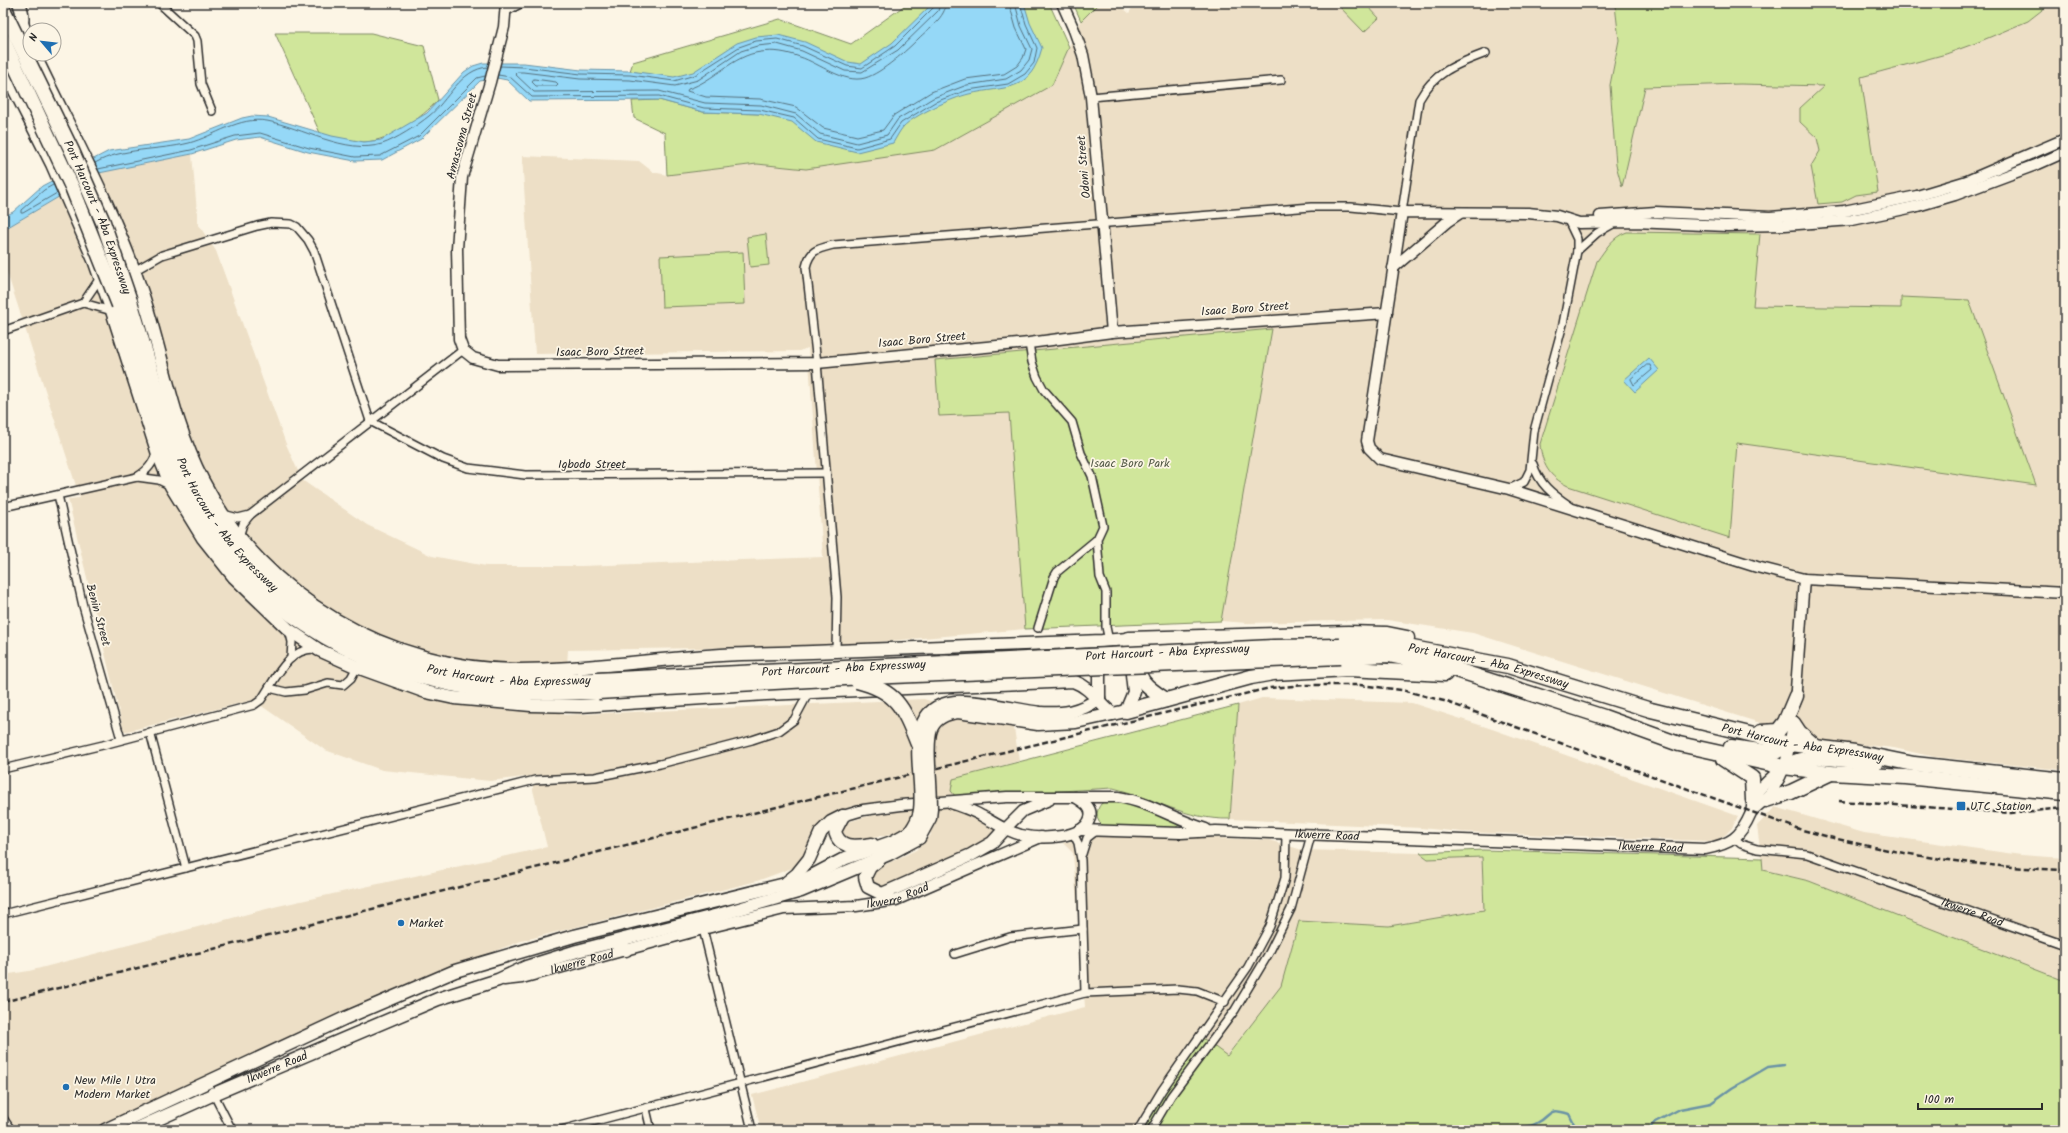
<svg xmlns="http://www.w3.org/2000/svg" width="2068" height="1133" viewBox="0 0 2068 1133" font-family="Kalam,sans-serif">
	<style>
		.built { fill: #eddfc6 }
		.green { fill: #d0e69b; stroke: #7e8863 }
		.water { fill: #95d8f7; stroke: #6b93a5 }
		.lines { fill: none; stroke-linecap: round; stroke-linejoin: round }
		.shore { stroke: #55707d; stroke-width: 1 }
		.stream { stroke: #6b93a5; stroke-width: 2.5 }
		.street-casing { stroke: #2b2b2b; stroke-width: 10 }
		.secondary-casing { stroke: #2b2b2b; stroke-width: 13 }
		.primary-casing { stroke: #2b2b2b; stroke-width: 15 }
		.highway-casing { stroke: #2b2b2b; stroke-width: 17 }
		.street { stroke: #fcf5e5; stroke-width: 7 }
		.secondary { stroke: #fcf5e5; stroke-width: 10 }
		.primary { stroke: #fcf5e5; stroke-width: 12 }
		.highway { stroke: #fcf5e5; stroke-width: 14 }
		.rail { stroke: #2b2b2b; stroke-width: 2.5; stroke-dasharray: 6 3; stroke-linecap: butt }
		.primary-bridge-casing { stroke: #2b2b2b; stroke-width: 15; stroke-linecap: butt }
		.highway-bridge-casing { stroke: #2b2b2b; stroke-width: 17; stroke-linecap: butt }
		.primary-bridge { stroke: #fcf5e5; stroke-width: 12 }
		.highway-bridge { stroke: #fcf5e5; stroke-width: 14 }
		.poi-dot { fill: #1f6fb2; stroke: #fcf5e5; stroke-width: 1.5 }
		.labels { text-anchor: middle; dominant-baseline: central; stroke-width: 3.5; stroke-linejoin: round; paint-order: stroke }
		.street-label { font-size: 12px; fill: #2b2b2b; stroke: #fcf5e5 }
		.park-label { font-size: 12px; fill: #545a47; stroke: #fcf5e5 }
		.poi-label { font-size: 12px; fill: #2b2b2b; stroke: #fcf5e5; text-anchor: start }
	</style>
	<rect width="100%" height="100%" fill="#fcf5e5"/>
	<filter id="ink" filterUnits="userSpaceOnUse"><feTurbulence type="fractalNoise" baseFrequency=".025" numOctaves="2"/><feDisplacementMap in="SourceGraphic" scale="8" xChannelSelector="R" yChannelSelector="G"/><feConvolveMatrix kernelMatrix="1 2 1 2 8 2 1 2 1" color-interpolation-filters="sRGB"/></filter>
	<g filter="url(#ink)">
		<!-- built -->
		<path class="built" d="M1099 3H1117L1129 13 1135 3H1617L1615 5 1619 40 1610 85 1616 165 1622 186 1645 87 1740 84 1825 86 1946 54 2028 21 2051 3H2065V770L1935 757 1894 748 1826 741 1815 738 1803 728 1799 721 1776 719 1773 727 1473 633 1387 620 1247 623 1221 621 1025 629 830 646 568 650 564 715 924 699 1014 728 1019 761 953 779 956 797 852 806 826 818 815 831 807 854 795 867 757 881 521 941 418 981 88 1130H3V975L29 971 278 906 547 847 533 790V776L490 781 382 770 325 750 253 700 124 732 68 499 80 498 3 260V230L99 173 192 154 198 224 216 251 286 444 302 480 367 525 432 556 486 566H582L823 557 808 348 799 351 535 354 522 156 639 161 653 172 667 175 757 164 806 169 1052 85 1081 21Z
			M1262 698 1412 703 1492 729 1738 816 1732 828 1725 835 1717 840 1708 841 1462 832 1421 828 1230 819 1238 705Z
			M948 807 964 812 997 830 986 840 885 888H879L869 880 872 872 878 868 916 850 931 835 930 831 910 824 901 832 852 841 844 839 841 830 845 823 865 817 910 809Z
			M1775 807 1864 833 2021 855 2065 858V981L1809 881 1763 870 1757 826Z
			M1104 834 1269 840 1302 850 1420 853 1428 859 1482 857 1484 910 1389 926 1299 921 1282 986 1226 1056 1200 1037 1138 1130H761L752 1095 1085 1007 1073 853 1063 843Z"/>
		<!-- green -->
		<path class="green" d="M908 3H976L958 52 711 86 630 71 633 62 780 19 851 44Z
			M994 3H1049L1069 47 1052 85 935 150 806 169 757 164 667 175 665 133 634 118 632 101 659 100 703 112 759 114Z
			M1073 3H1099L1081 21Z
			M1339 3H1365L1379 18 1364 32 1337 4Z
			M1617 3H2051L2028 21 1976 43 1946 54 1861 77 1878 192 1856 195 1842 202 1818 204 1811 166 1820 151 1817 138 1800 122V108L1824 86 1740 84 1645 87 1622 187 1616 165 1610 85 1619 40 1615 5Z
			M275 33H371L424 46 438 100C422 118 389 141 365 142 351 143 333 137 320 133Z
			M1627 232 1760 234 1753 306 1901 308V297L1969 300 2036 485 1737 443 1730 538 1568 486C1549 477 1542 464 1540 444L1597 261C1606 249 1612 237 1627 232Z
			M766 234 769 265 750 267 747 237Z
			M743 252 745 304 662 307 660 256Z
			M1272 329 1221 621 1025 629 1009 413 939 416 935 360Z
			M1238 705 1230 819C1186 820 1154 798 1113 788L956 797 951 791 953 779Z
			M1120 801 1138 806 1179 825 1175 828 1104 826C1096 823 1095 811 1101 804 1105 800 1115 801 1120 801Z
			M1483 850 1762 858 1763 870 1809 881 2065 981V1130H1138L1200 1036 1227 1056 1281 986 1299 921 1389 926 1484 910 1482 857 1428 859 1420 853Z"/>
		<!-- water -->
		<path class="water" d="M933 3H1024L1030 23 1042 48C1029 95 1006 85 969 94 952 98 914 115 903 127 899 132 896 138 893 143L857 152 816 142 792 122 759 114 703 112 659 100 529 101 507 80 497 78 480 81 421 139 382 160 355 161 308 152 260 137 236 140 192 154 99 173 3 230V217L13 212 42 186 109 151 189 139 242 118 252 116 268 117 332 136 364 142 381 140 427 113 464 72 473 66 483 63H524L581 70 630 71 674 77 693 72 737 43 756 37 778 35 805 42 848 62 861 64 892 43Z
			M1649 358 1659 370 1635 392 1624 380Z"/>
		<g class="lines">
			<!-- shore -->
			<path class="shore" d="M940 3 938 11 898 50 862 72 845 71 802 51 777 44 757 46 741 51 698 80 675 86 630 80 580 79 523 72H517L515 74 534 92 659 91 705 103 761 105 796 114 820 134 857 143 887 135 898 119 933 98 967 85 1006 79 1021 70 1029 60 1032 49 1021 26 1015 3
				M946 3C946 17 928 29 919 38 907 50 882 73 865 78 844 84 819 63 800 57 786 52 774 50 761 52 733 55 714 81 688 89L687 91 706 97 760 99 796 107 823 128 857 136 883 130 894 115 931 92 965 79 1004 74 1017 66 1023 58 1026 49 1016 28 1009 3
				M500 66 524 67 581 74 630 75 674 81 695 75 739 47 756 41 777 39 803 46 847 66 862 68 895 46 934 7 935 3
				M498 75 510 77 532 97 659 96 704 108 760 110 794 118 818 139 857 148 890 139 901 123 935 102 968 90 1008 84 1025 74 1034 63 1037 48 1026 24 1020 3
				M534 79 556 82 558 84 556 86H536L532 82Z
				M95 163C123 147 158 151 189 143 215 136 239 116 267 121 301 127 346 155 382 144 395 140 418 125 429 116 448 101 460 69 488 67
				M98 169 191 150 235 136 260 133 309 148 355 157 380 156 419 136 477 78 485 76
				M53 185 44 190 21 210V213H23L57 193
				M1647 365H1650L1652 370 1634 385 1631 379Z"/>
			<!-- stream -->
			<path class="stream" d="M1519 1130C1525 1127 1532 1126 1537 1123 1553 1115 1546 1107 1569 1114L1577 1130
				M1648 1130 1655 1122 1680 1109 1711 1103 1732 1088 1768 1067 1784 1065"/>
			<!-- street casing -->
			<g class="street-casing">
				<g id="street">
					<path d="M159 3 195 36 197 41 201 84 212 111"/>
					<path d="M507 11 522 3"/>
					<path d="M1091 97 1281 80"/>
					<path d="M1577 251 1597 233 1613 224"/>
					<path d="M134 271 162 255 257 226 271 223 291 224 297 227 308 240 314 251 370 421 443 459 468 468 493 471 525 475 826 473"/>
					<path d="M83 303 100 278"/>
					<path d="M3 331 83 303 112 311"/>
					<path d="M1029 343 1032 362 1037 377 1044 390 1072 422 1081 453 1092 476 1103 526 1097 539 1100 577 1106 592V627L1109 641"/>
					<path d="M1533 464C1539 484 1552 494 1570 506"/>
					<path d="M137 477C148 470 153 464 157 451"/>
					<path d="M1509 489 1524 482 1530 470 1534 431 1563 324 1577 251V239L1567 218"/>
					<path d="M58 495 83 606 121 739"/>
					<path d="M3 507 137 477 159 480 171 486"/>
					<path d="M223 514 238 518 250 515"/>
					<path d="M239 537 243 524 250 515 463 350"/>
					<path d="M1038 628 1054 577 1057 572 1097 539"/>
					<path d="M289 630 292 642 291 658"/>
					<path d="M836 651 837 597 817 363 806 267C810 250 817 249 833 245L1311 207H1351L1402 212 1419 100C1434 72 1457 64 1486 53"/>
					<path d="M269 688 286 692 305 690 328 683 343 685 351 678 357 667"/>
					<path d="M150 732 186 868"/>
					<path d="M3 769 103 745 254 705 261 700C275 680 288 647 316 649"/>
					<path d="M1073 833 1078 843 1081 860 1085 993"/>
					<path id="s1" d="M1735 839 1741 844 1757 849 1807 854 2065 945"/>
					<path d="M1082 854 1087 838 1096 831"/>
					<path d="M3 914 535 780 595 777 660 764 752 740 779 731 794 720 809 692"/>
					<path d="M703 929 752 1130"/>
					<path d="M955 954 1010 937 1083 929"/>
					<path d="M212 1091 232 1130"/>
					<path d="M646 1109 651 1130"/>
					<path d="M3 1118 11 1130"/>
					<path d="M561 1130 1085 993 1178 989 1197 991 1225 1002"/>
					<path d="M1138 1130 1162 1090 1248 967 1270 926 1285 878 1286 834"/>
					<path d="M1151 1130 1171 1096 1235 1010 1269 953 1291 909 1311 835"/>
				</g>
			</g>
			<!-- secondary casing -->
			<g class="secondary-casing">
				<g id="secondary">
					<path d="M506 3 504 27 490 82 462 177 457 249 459 339 463 350 473 358 498 365 817 363 1029 343 1112 332 1387 313"/>
					<path d="M1062 3 1074 30 1083 55 1091 97 1112 332"/>
					<path d="M2065 152 2038 164 1955 195 1914 207 1852 220 1785 225 1727 226 1634 222 1579 223 1557 216 1528 213 1402 212 1367 441 1369 448 1380 459 1509 489 1757 567 1804 579 2065 593"/>
					<path d="M1600 216 1656 212 1770 217 1844 211 1917 196 1967 181 2065 139"/>
					<path d="M1393 268 1448 221 1460 213"/>
					<path d="M1795 703 1804 579"/>
					<path d="M951 803C962 807 972 810 982 816 995 823 1006 831 1021 835 1039 839 1083 840 1090 818 1093 807 1083 802 1075 797"/>
					<path d="M1751 812C1784 785 1788 761 1793 721"/>
					<path d="M843 816 863 810 901 805 1007 797H1118C1150 802 1175 820 1206 829"/>
					<path d="M1004 830 1023 811 1049 800"/>
					<path id="s2" d="M1080 830 1181 833 1216 831 1705 849C1731 844 1740 838 1751 813 1752 809 1752 804 1753 801 1757 789 1775 774 1784 767"/>
					<path id="s3" d="M504 980 522 978 703 929 784 909 856 906 896 900 1041 837"/>
				</g>
			</g>
			<!-- primary casing -->
			<g class="primary-casing">
				<g id="primary">
					<path d="M22 23 30 46"/>
					<path d="M10 39C24 31 25 17 19 3"/>
					<path d="M34 54C71 132 113 208 141 290 163 353 171 420 203 481 263 598 390 670 520 670 587 670 654 659 721 655 759 653 798 653 836 651 925 648 1013 644 1102 641L1128 639 1134 692 1126 711 1076 722 1038 724"/>
					<path d="M3 67 52 164 94 260 112 311 157 451 171 486 203 538 234 577 288 629 319 650 357 667 426 692 454 698 531 705 580 706 766 694 1073 681C1094 689 1097 703 1113 714"/>
					<path d="M1099 698V658"/>
					<path d="M1040 713C1062 714 1080 713 1099 698"/>
					<path d="M843 816 835 831C839 850 857 846 872 844"/>
					<path d="M879 860 870 867 865 877 868 887 882 894 971 855 992 843 1004 830"/>
					<path d="M787 882 797 874 809 859 821 832 831 822 843 816"/>
					<path d="M614 942 626 950"/>
					<path d="M105 1130 343 1019 455 971 574 936 806 879 846 858 892 842 910 832"/>
					<path id="s4" d="M134 1130 214 1094 438 999 498 980 526 967 577 951 718 915 801 891 889 854 919 838"/>
				</g>
			</g>
			<!-- highway casing -->
			<g class="highway-casing">
				<g id="highway">
					<path id="s5" d="M130 301C147 355 161 412 183 465 230 573 340 656 456 674 476 677 496 681 516 681 543 683 571 680 597 680"/>
					<path d="M119 305C127 327 135 349 141 371 154 412 165 455 186 493 248 604 349 669 474 688 515 694 557 693 598 692"/>
					<path d="M1128 639 1348 633 1387 634 1407 638"/>
					<path id="s6" d="M1340 646 1391 644 1508 666 1651 710 1790 744 1855 752 1914 764 2065 780"/>
					<path d="M1139 654C1134 679 1146 687 1166 700"/>
					<path d="M1340 657 1388 655 1444 666 1604 717 1679 744 1784 767 1831 773 1906 777 2065 793"/>
					<path d="M1126 711 1251 677 1273 673 1349 669 1445 674"/>
					<path d="M1793 723 1799 732 1816 747"/>
					<path d="M1761 732 1778 731 1785 722 1796 696"/>
					<path d="M1731 747 1774 753 1790 744"/>
					<path d="M1723 759 1752 778 1753 800"/>
					<path d="M1784 767C1811 750 1846 761 1875 764"/>
					<path d="M1766 800 1791 792 1831 773"/>
				</g>
			</g>
			<!-- street -->
			<use href="#street" class="street"/>
			<!-- secondary -->
			<use href="#secondary" class="secondary"/>
			<!-- primary -->
			<use href="#primary" class="primary"/>
			<!-- highway -->
			<use href="#highway" class="highway"/>
			<!-- rail -->
			<path class="rail" d="M1839 801 2011 813 2065 808
				M3 1002 781 806 1202 704 1270 688 1307 685H1360L1402 690 1444 701 1799 829C1886 853 1974 867 2065 870"/>
			<!-- primary-bridge casing -->
			<g class="primary-bridge-casing">
				<path id="primary-bridge" d="M910 832C915 825 919 819 920 810 925 775 899 708 955 702 976 700 1017 710 1040 713
					M919 838 930 818 931 809C931 795 930 780 929 766 928 738 925 716 958 712L1038 724"/>
			</g>
			<!-- highway-bridge casing -->
			<g class="highway-bridge-casing">
				<g id="highway-bridge">
					<path id="s7" d="M3 9 72 151 103 222 130 301"/>
					<path d="M3 40 72 187 119 305"/>
					<path id="s8" d="M597 680 1273 647 1340 646"/>
					<path d="M857 681C897 691 903 707 918 744"/>
					<path d="M598 692 845 678 1340 657"/>
				</g>
			</g>
			<!-- primary-bridge -->
			<use href="#primary-bridge" class="primary-bridge"/>
			<!-- highway-bridge -->
			<use href="#highway-bridge" class="highway-bridge"/>
		</g>
	</g>
	<!-- markers -->
	<g class="poi-dot">
		<rect x="1956" y="801" width="10" height="10" rx="2"/>
		<circle cx="401" cy="923" r="4"/>
		<circle cx="66" cy="1087" r="4"/>
	</g>
	<g class="labels">
		<!-- street labels -->
		<g class="street-label">
			<text transform="translate(462 136) rotate(-75)">Amassoma Street</text>
			<text transform="translate(1084 167) rotate(-95)">Odoni Street</text>
			<text stroke="none"><textPath href="#s7" startOffset="229">Port Harcourt - Aba Expressway</textPath></text>
			<text transform="translate(1245 309) rotate(-4)">Isaac Boro Street</text>
			<text transform="translate(922 340) rotate(-5)">Isaac Boro Street</text>
			<text transform="translate(600 352) rotate(-1)">Isaac Boro Street</text>
			<text x="592" y="464">Igbodo Street</text>
			<text stroke="none"><textPath href="#s5" startOffset="247">Port Harcourt - Aba Expressway</textPath></text>
			<text transform="translate(98 615) rotate(75)">Benin Street</text>
			<text stroke="none"><textPath href="#s8" startOffset="571">Port Harcourt - Aba Expressway</textPath></text>
			<text stroke="none"><textPath href="#s6" startOffset="151">Port Harcourt - Aba Expressway</textPath></text>
			<text stroke="none"><textPath href="#s8" startOffset="247">Port Harcourt - Aba Expressway</textPath></text>
			<text stroke="none"><textPath href="#s5" startOffset="583">Port Harcourt - Aba Expressway</textPath></text>
			<text stroke="none"><textPath href="#s6" startOffset="475">Port Harcourt - Aba Expressway</textPath></text>
			<text stroke="none"><textPath href="#s2" startOffset="247">Ikwerre Road</textPath></text>
			<text stroke="none"><textPath href="#s2" startOffset="571">Ikwerre Road</textPath></text>
			<text stroke="none"><textPath href="#s3" startOffset="404">Ikwerre Road</textPath></text>
			<text stroke="none"><textPath href="#s1" startOffset="250">Ikwerre Road</textPath></text>
			<text stroke="none"><textPath href="#s3" startOffset="80">Ikwerre Road</textPath></text>
			<text stroke="none"><textPath href="#s4" startOffset="156">Ikwerre Road</textPath></text>
		</g>
		<!-- park labels -->
		<g class="park-label">
			<text x="1130" y="463">Isaac Boro Park</text>
		</g>
		<!-- poi labels -->
		<g class="poi-label">
			<text x="1970" y="806">UTC Station</text>
			<text x="409" y="923">Market</text>
			<text x="74" y="1080">New Mile 1 Utra<tspan x="74" dy="14">Modern Market</tspan></text>
		</g>
	</g>
	<!-- margin -->
	<rect width="2068" height="1133" fill="none" stroke="#fcf5e5" stroke-width="16"/>
	<rect x="8" y="8" width="2052" height="1117" fill="none" stroke="#2b2b2b" stroke-width="1.5" filter="url(#ink)"/>
	<!-- north arrow -->
	<g transform="translate(42 42) rotate(298)"><circle r="19" fill="#fcf5e5" stroke="#a8a49b"/>
	<path d="M0-3L7 15L0 10L-7 15Z" fill="#1f6fb2"/>
	<text y="-6" font-size="11" font-weight="bold" text-anchor="middle" fill="#2b2b2b">N</text>
	</g>
	<!-- scale -->
	<path d="M1918 1103v6h124v-6" fill="none" stroke="#2b2b2b" stroke-width="2"/>
	<text x="1924" y="1103" font-size="12" fill="#2b2b2b" stroke="#fcf5e5" stroke-width="3" paint-order="stroke">100 m</text>
</svg>
